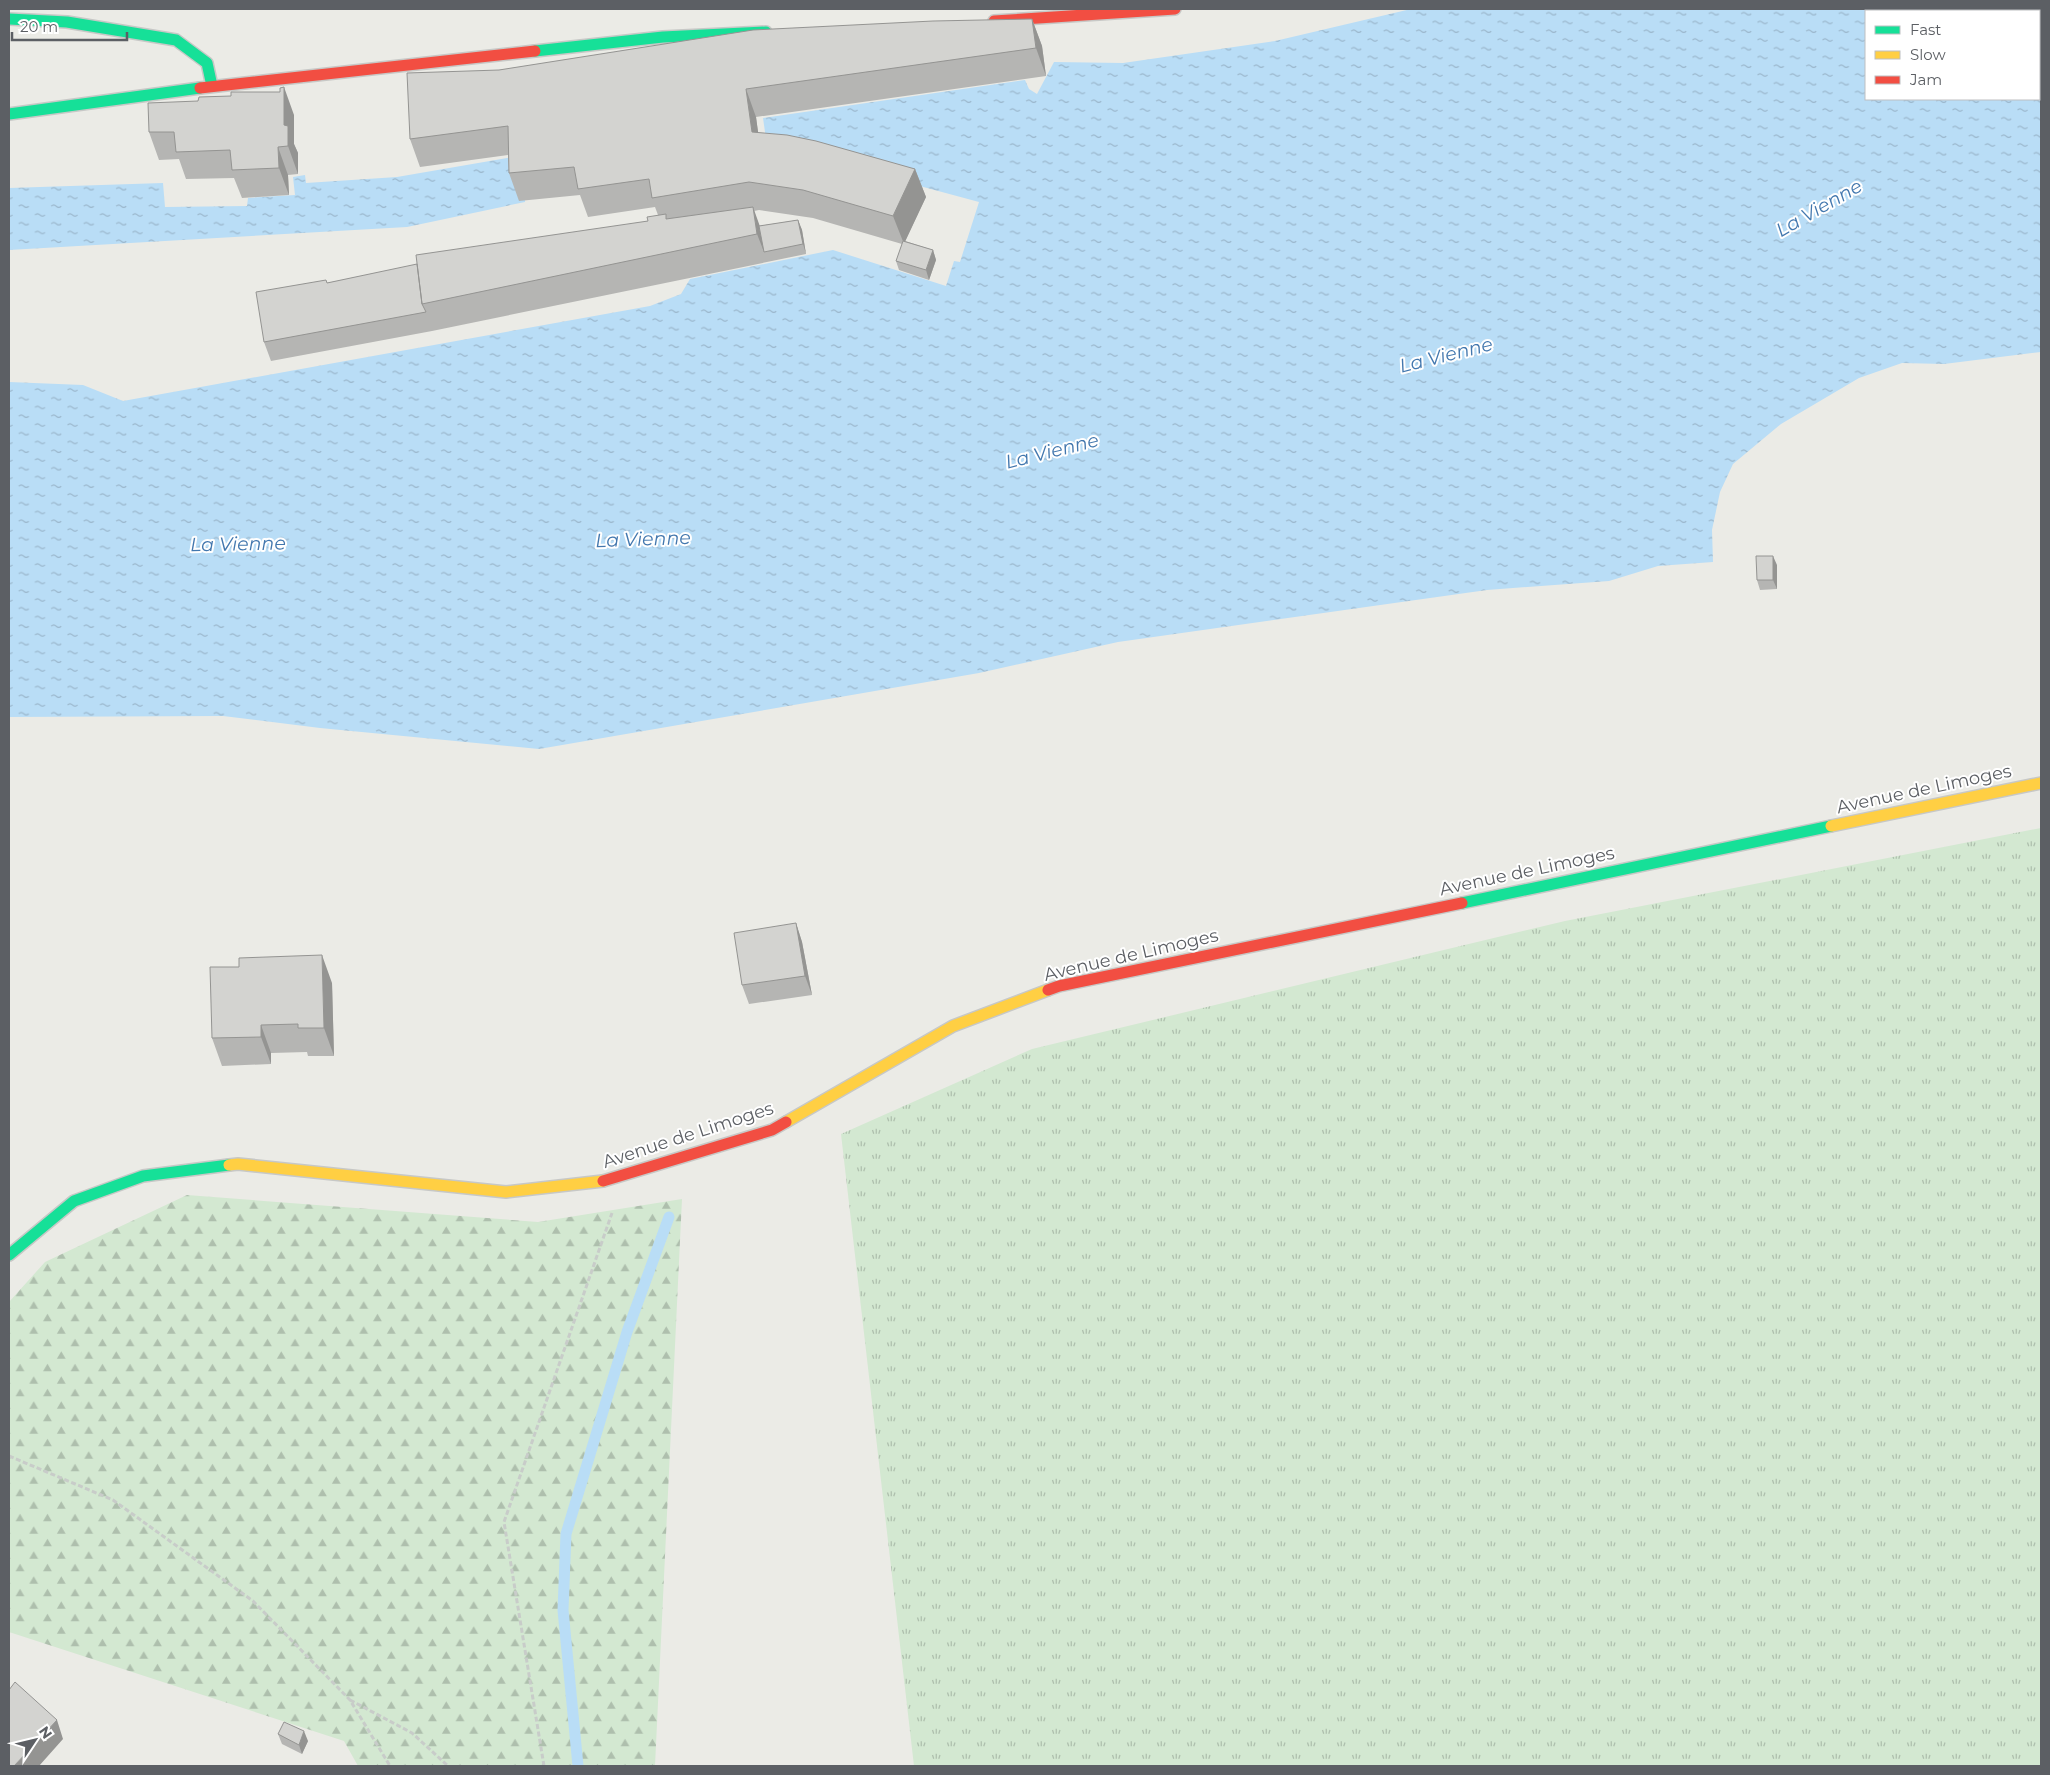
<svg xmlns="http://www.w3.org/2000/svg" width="2050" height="1775" viewBox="0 0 2050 1775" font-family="Montserrat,sans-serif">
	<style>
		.grass { fill: url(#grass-tufts) }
		.forest { fill: url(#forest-firs) }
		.water { fill: url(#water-ripples); fill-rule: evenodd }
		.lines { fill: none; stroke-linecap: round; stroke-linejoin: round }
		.stream { stroke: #b9ddf6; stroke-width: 11 }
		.fast-casing { stroke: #c7c8c6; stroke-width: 14 }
		.slow-casing { stroke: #c7c8c6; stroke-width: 14 }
		.jam-casing { stroke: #c7c8c6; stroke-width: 14 }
		.path { stroke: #c8ccc9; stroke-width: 3; stroke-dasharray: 5 2.5; stroke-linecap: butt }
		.fast { stroke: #16e098; stroke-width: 11 }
		.slow { stroke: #ffcf43; stroke-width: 11 }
		.jam { stroke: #f24e42; stroke-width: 11 }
		.wall { fill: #b5b5b3 }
		.shaded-wall { fill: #949492 }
		.building { fill: #d3d3d0; stroke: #949492 }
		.labels { text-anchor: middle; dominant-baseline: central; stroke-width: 4; stroke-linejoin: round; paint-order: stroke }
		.street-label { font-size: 18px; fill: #5c5f64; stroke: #fff }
		.water-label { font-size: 19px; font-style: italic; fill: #4277ae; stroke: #fff }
	</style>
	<defs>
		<pattern id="grass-tufts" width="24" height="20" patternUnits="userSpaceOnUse" patternTransform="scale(1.25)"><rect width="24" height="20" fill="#d3e8d1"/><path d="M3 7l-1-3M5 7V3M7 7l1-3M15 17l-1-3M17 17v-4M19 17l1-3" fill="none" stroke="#aebfad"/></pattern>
		<pattern id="forest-firs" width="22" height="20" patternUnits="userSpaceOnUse" patternTransform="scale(1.25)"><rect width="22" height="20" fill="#d3e8d1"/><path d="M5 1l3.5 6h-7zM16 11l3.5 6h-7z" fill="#aebfad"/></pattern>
		<pattern id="water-ripples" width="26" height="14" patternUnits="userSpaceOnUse" patternTransform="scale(1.25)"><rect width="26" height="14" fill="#b9ddf6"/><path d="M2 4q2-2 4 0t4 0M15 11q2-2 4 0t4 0" fill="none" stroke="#9ab6cb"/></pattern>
	</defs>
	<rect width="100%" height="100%" fill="#ebebe6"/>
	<!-- grass -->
	<path class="grass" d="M2041 828V1766H914L841 1134 1032 1049 1565 921Z"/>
	<!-- forest -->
	<path class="forest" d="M187 1195 538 1222 682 1199 655 1766H358L344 1741 9 1632V1302L45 1262Z"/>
	<!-- water -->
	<path class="water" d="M1411 9H2041V352L1944 364 1902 363 1859 378 1781 424 1733 464 1720 492 1712 530 1713 562 1658 566 1609 581 1487 590 1118 642 979 673 539 749 320 728 223 716 9 717V382L83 385 123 401 650 306 681 294 690 279 833 250 946 286 954 261 960 262 979 202 827 161 768 153 763 118 1025 80 1029 89 1037 94 1054 62 1123 63 1275 41ZM1866 11H2039V99H1866Z
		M524 155 525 202 407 227 9 250V188L163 183 165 207 247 206 248 198 295 195 293 177 305 175 306 183 397 177Z"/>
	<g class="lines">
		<!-- stream -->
		<path class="stream" d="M578 1766 563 1610 566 1534 627 1332 669 1217"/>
		<!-- fast casing -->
		<g class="fast-casing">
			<path id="fast" d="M9 19 67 22 176 40 207 63 212 86
				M535 51 663 37 766 32
				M9 114 200 88
				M1462 903 1831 826
				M9 1255 74 1201 143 1176 229 1165"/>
		</g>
		<!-- slow casing -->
		<g class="slow-casing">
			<path id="slow" d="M1831 826 2041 783
				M786 1122 953 1026 1048 990
				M229 1165 238 1164 506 1192 603 1181"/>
		</g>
		<!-- jam casing -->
		<g class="jam-casing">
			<path id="jam" d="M994 21 1175 9
				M200 88 535 51
				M1048 990 1059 986 1462 903
				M603 1181 772 1130 786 1122"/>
		</g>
		<!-- path -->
		<path class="path" d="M9 1456 113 1500 253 1601 350 1700 390 1766
			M350 1700 412 1733 448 1766
			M544 1766 504 1522 612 1213"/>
		<!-- fast -->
		<use href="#fast" class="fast"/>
		<!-- slow -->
		<use href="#slow" class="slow"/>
		<!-- jam -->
		<use href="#jam" class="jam"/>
	</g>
	<!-- wall -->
	<path class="wall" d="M1032 19 1042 46 1046 76 756 117 758 133 915 169 926 197 905 241 933 250 936 260 929 280 899 270 896 261 902 244 813 218 759 210 754 211 759 226 798 220 802 230 806 254 432 331 271 361 264 342 327 283 648 221 658 215 655 207 588 217 580 195 519 201 509 173 508 155 420 167 410 139 499 70Z
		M198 101 294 115V144L298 153V174L288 175 289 195 242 198 234 178 186 179 179 159 159 160 149 132Z
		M1777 565V589L1760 590 1757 580Z
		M796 923 802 942 812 995 749 1004 742 985Z
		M332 983 334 1056H308L307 1052 271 1053V1064L222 1066 212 1038Z
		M278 1734 308 1741 302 1754 282 1744Z"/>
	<!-- shaded-wall -->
	<path class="shaded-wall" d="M1032 19 1042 46 1046 76 1036 48Z
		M284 87 294 115V144L298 153V174L288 146 284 125Z
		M746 89 756 117 762 160 752 132Z
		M278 147 288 175 289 195 279 168Z
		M915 169 926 197 904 244 893 216Z
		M753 207 763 235 764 252 757 234Z
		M798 220 802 230 806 254 803 244Z
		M933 250 936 260 929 280 926 270Z
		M1773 556 1777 565V589L1773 580Z
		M796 923 802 942 812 995 805 976Z
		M322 955 332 983 334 1056 324 1028Z
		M261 1025 271 1053V1064L261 1037Z
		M57 1720 63 1739 39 1766H14Z
		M304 1731 308 1741 302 1754 299 1745Z"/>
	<!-- building -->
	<path class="building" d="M1032 19 1036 48 746 89 752 132 787 135 816 141 915 169 893 216 803 190 749 182 652 198 649 179 578 189 574 167 509 173 508 126 410 139 407 73 499 70 753 30 933 21Z
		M284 87V125L288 126V146L278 147 279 168 232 170 230 150 176 152 174 132H149L148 103 198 101 199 97 231 96V92H280V88Z
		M753 207 757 234 422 304 416 255 648 221 647 217 666 214V219Z
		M798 220 803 244 764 252 759 226Z
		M903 241 933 250 926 270 896 261Z
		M417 264 422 304 426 312 264 342 256 292 326 280 327 283Z
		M1756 556H1773V580H1757Z
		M796 923 805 976 742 985 734 933Z
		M322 955 324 1028H298V1024L261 1025V1037L212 1038 210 967H239V958Z
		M15 1682 57 1720 14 1766H9V1690Z
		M284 1722 304 1731 299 1745 278 1734Z"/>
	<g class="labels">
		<!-- street labels -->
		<g class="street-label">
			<text transform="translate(1924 789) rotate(-12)">Avenue de Limoges</text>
			<text transform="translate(1527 871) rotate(-12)">Avenue de Limoges</text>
			<text transform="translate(1131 955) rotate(-13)">Avenue de Limoges</text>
			<text transform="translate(688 1135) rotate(-18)">Avenue de Limoges</text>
		</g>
		<!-- water labels -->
		<g class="water-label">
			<text transform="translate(1819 208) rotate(-30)">La Vienne</text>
			<text transform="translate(1446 355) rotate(-14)">La Vienne</text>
			<text transform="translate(1052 451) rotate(-14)">La Vienne</text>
			<text transform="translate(643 539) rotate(-2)">La Vienne</text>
			<text transform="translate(238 544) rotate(-1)">La Vienne</text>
		</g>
	</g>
	<!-- border -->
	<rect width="2050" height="1775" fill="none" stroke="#5c5f64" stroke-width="20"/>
	<!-- legend -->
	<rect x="1865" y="10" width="175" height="90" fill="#ffffff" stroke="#bebfc1"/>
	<rect x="1875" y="26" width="25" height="8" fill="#16e098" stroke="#bebfc1"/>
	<text x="1910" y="35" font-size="15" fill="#5c5f64">Fast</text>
	<rect x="1875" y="51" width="25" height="8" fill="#ffcf43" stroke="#bebfc1"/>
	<text x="1910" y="60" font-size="15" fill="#5c5f64">Slow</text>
	<rect x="1875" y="76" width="25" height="8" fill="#f24e42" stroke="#bebfc1"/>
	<text x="1910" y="85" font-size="15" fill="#5c5f64">Jam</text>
	<!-- north arrow -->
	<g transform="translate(35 1740) rotate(55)" stroke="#ffffff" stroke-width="4" paint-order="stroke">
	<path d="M0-4L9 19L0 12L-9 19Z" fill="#5c5f64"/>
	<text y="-8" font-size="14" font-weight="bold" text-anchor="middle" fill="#5c5f64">N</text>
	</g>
	<!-- scale -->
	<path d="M12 32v8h115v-8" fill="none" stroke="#5c5f64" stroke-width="2.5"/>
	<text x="20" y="32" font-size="15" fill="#5c5f64" stroke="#ffffff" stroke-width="4" paint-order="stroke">20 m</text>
</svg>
